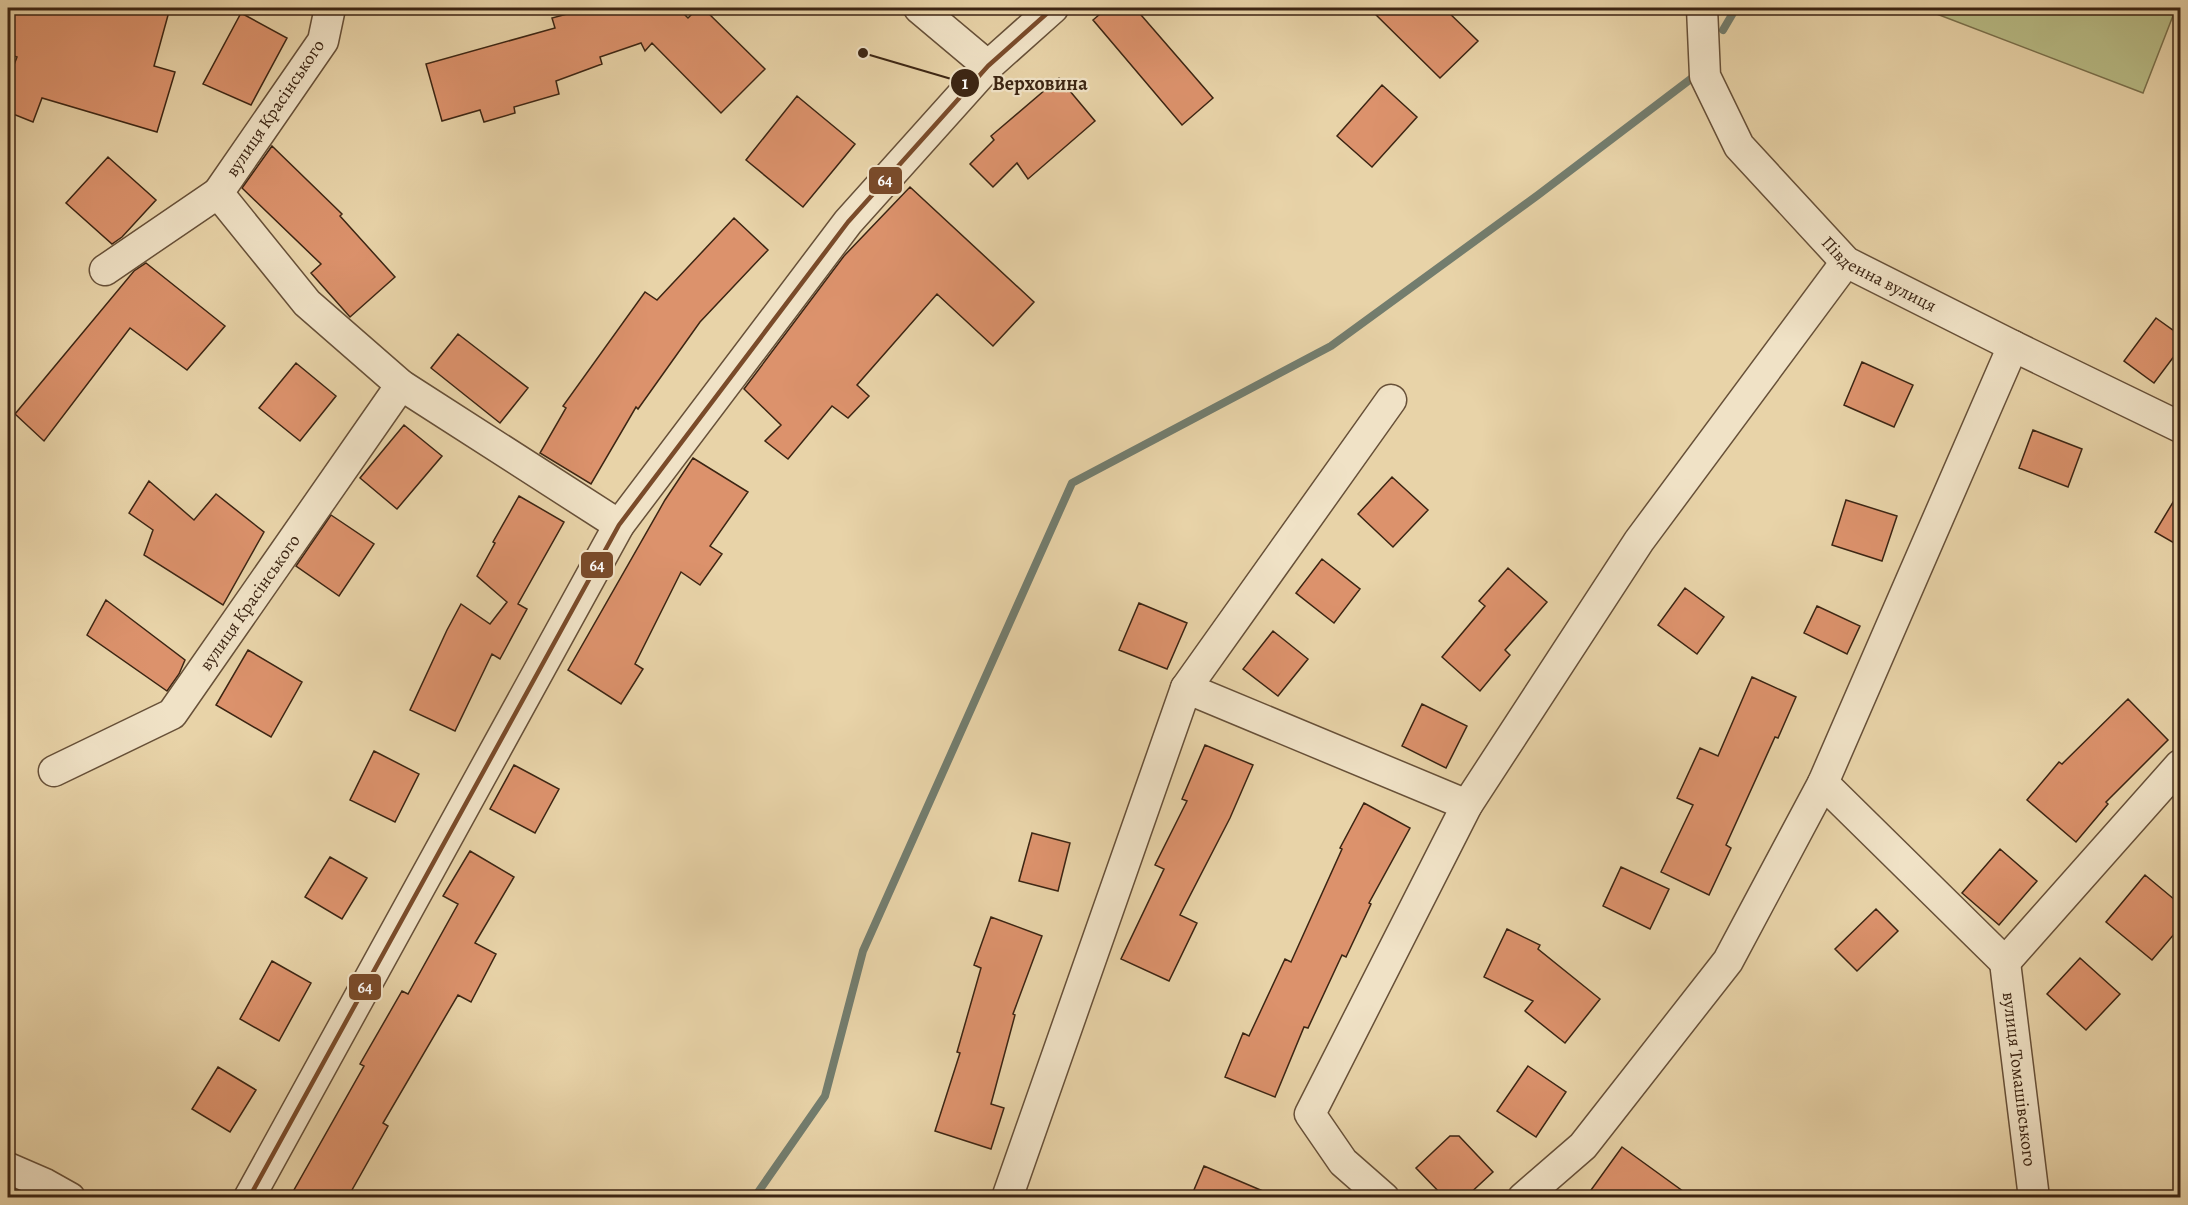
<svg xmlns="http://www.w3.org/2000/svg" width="2188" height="1205" viewBox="0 0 2188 1205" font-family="Alegreya,serif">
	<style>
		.green { fill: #b8bc86; stroke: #7a704c; stroke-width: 1.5 }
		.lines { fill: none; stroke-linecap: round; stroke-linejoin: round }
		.stream { stroke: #737d6e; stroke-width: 8 }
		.building { fill: #dc926c; stroke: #3c2513; stroke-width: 1.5 }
		.minor-casing { stroke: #675038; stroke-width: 33 }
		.minor { stroke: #f0e2c6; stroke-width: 30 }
		.bus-1-casing { stroke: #f0e2c6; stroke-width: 9 }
		.bus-1 { stroke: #7a4b2a; stroke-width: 4.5 }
		.labels { text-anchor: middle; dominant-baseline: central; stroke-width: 4.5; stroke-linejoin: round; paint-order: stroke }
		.street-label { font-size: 18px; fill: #3c2513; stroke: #f0e2c6 }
		.leader { fill: none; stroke: #3c2513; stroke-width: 2 }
		.callout-dot { fill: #3c2513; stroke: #f0e2c6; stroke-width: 2 }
		.mark-label { font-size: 18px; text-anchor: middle; font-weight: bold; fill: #fff }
		.callout-label { font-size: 20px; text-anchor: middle; font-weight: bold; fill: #3c2513; stroke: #f0e2c6; stroke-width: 4.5; stroke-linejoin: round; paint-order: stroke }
		.line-badge { stroke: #f0e2c6; stroke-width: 2 }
		.badge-label { font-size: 16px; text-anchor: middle; font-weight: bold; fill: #fff }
	</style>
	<rect width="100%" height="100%" fill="#e8d3a8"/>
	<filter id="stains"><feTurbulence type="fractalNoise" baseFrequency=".00333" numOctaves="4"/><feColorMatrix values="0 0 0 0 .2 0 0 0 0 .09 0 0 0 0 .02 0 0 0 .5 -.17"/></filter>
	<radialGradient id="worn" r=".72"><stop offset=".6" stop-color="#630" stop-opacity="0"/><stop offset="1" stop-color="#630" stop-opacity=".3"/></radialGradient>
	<!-- green -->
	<path class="green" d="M1921 8H2176L2143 93Z"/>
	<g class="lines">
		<!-- stream -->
		<path class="stream" d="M1723 30 1736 8
			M754 1198 825 1096 863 951 1072 483 1331 346 1538 195 1696 75"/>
	</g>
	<!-- building -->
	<path class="building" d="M8 8H170L154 66 175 72 157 132 42 98 33 122 8 112V66L12 70 17 57 8 54Z
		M576 8H678L688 18 698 8H703L765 69 721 113 652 43 645 51 641 43 600 57 602 64 556 81 559 94 514 107 515 113 484 122 480 110 442 121 426 64 555 28 552 18 575 12Z
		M1107 8H1135L1213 98 1182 125 1093 20Z
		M1369 8H1444L1478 41 1440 78Z
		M241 13 287 38 251 105 203 84Z
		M1059 78 1095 121 1028 179 1017 163 993 187 970 164 994 140 991 136Z
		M1382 85 1417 117 1372 167 1337 136Z
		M797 96 855 144 803 207 746 160Z
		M272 146 342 214 340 216 395 277 350 317 311 273 321 264 242 188Z
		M108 157 156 200 122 237 112 244 66 203Z
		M910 187 1034 302 993 346 937 294 857 385 869 396 848 418 832 406 788 459 765 441 781 425 744 389 844 256Z
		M734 218 768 250 700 322 638 409 636 407 591 484 540 453 566 408 563 406 645 292 657 300Z
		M146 263 225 326 187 370 130 328 44 441 15 414 134 271Z
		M2156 318 2181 336V347L2154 383 2124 361Z
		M458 334 528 388 500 423 431 368Z
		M1862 362 1913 385 1894 427 1844 405Z
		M296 363 336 396 300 441 259 408Z
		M404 425 442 456 397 509 360 478Z
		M2033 430 2082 449 2068 487 2019 468Z
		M693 458 748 492 710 546 722 554 700 585 681 572 635 664 643 669 621 704 568 670 665 500Z
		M1392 477 1428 510 1393 547 1358 514Z
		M149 481 194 520 216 494 264 532 223 605 144 555 153 530 129 513Z
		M2181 489V547L2155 532Z
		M519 496 564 522 518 604 527 609 500 659 492 654 455 731 410 710 447 630 461 604 490 624 507 602 477 576 495 543 493 542Z
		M1846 500 1897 516 1882 561 1832 545Z
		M331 515 374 544 339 596 296 566Z
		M1322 559 1360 589 1334 623 1296 593Z
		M1508 568 1547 602 1505 650 1510 655 1480 691 1442 657 1485 606 1479 601Z
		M1685 588 1724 617 1697 654 1658 625Z
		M106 600 185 660 179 674 167 691 87 635Z
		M1139 603 1187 623 1167 669 1119 650Z
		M1817 606 1860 626 1847 654 1804 633Z
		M1273 631 1308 659 1278 696 1243 669Z
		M248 650 302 682 271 737 216 705Z
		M1752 677 1796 697 1778 738 1775 737 1726 845 1731 848 1709 895 1661 872 1693 805 1677 798 1700 748 1718 756Z
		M2128 699 2168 740 2106 802 2108 804 2076 842 2027 800 2059 762 2062 764Z
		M1422 704 1467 726 1446 768 1402 746Z
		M1205 745 1253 765 1230 818 1180 915 1197 923 1169 981 1121 959 1164 869 1155 865 1187 801 1182 799Z
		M374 751 419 774 395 822 350 800Z
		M514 765 559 789 535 833 490 809Z
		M1364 803 1410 828 1369 903 1371 904 1346 957 1342 955 1308 1028 1304 1027 1275 1097 1225 1077 1243 1033 1249 1036 1285 959 1291 962 1342 849 1340 848Z
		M1032 833 1070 843 1058 891 1019 881Z
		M2000 849 2037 881 1999 925 1962 893Z
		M470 851 514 877 475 943 496 954 471 1002 458 995 383 1123 388 1126 348 1197H290L364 1066 360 1064 402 991 408 994 458 904 443 896Z
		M330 857 367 878 342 919 305 897Z
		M1621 867 1669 889 1650 929 1603 906Z
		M2145 875 2181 905V926L2152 960 2106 922Z
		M1876 909 1898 931 1857 971 1835 949Z
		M991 917 1042 936 1013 1014 1015 1015 991 1104 1004 1108 991 1149 935 1131 960 1053 957 1052 981 968 974 965Z
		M1507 929 1540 945 1538 949 1600 999 1565 1043 1525 1011 1533 1001 1484 977Z
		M2080 958 2120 994 2086 1030 2047 994Z
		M272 961 311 983 279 1041 240 1019Z
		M1528 1066 1566 1092 1536 1137 1497 1111Z
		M218 1067 256 1090 230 1132 192 1109Z
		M1450 1136H1459L1493 1172 1466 1197H1444L1416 1168Z
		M1622 1147 1691 1197H1586Z
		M1204 1166 1277 1197H1191Z"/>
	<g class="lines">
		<!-- minor casing -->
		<g class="minor-casing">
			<g id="minor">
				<path d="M330 8 323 41 218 193 307 303 401 385 619 525"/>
				<path d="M919 8 988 66"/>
				<path id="s1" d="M1702 8 1705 76 1739 146 1846 262 2013 346 2180 427"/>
				<path d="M105 270 218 193"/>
				<path d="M1186 688 1467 805"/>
				<path id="s2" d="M54 771 172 714 401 385"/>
				<path d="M1823 783 2005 962"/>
				<path d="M2005 962 2180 765"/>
				<path id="s3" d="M2005 962 2034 1198"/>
				<path d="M8 1168 45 1184 70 1198"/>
				<path d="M249 1198 619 525 848 222 988 66 1053 8"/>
				<path d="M1007 1198 1186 688 1391 400"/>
				<path d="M1384 1198 1343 1162 1310 1114 1467 805 1639 541 1846 262"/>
				<path d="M1523 1198 1583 1146 1728 961 1823 783 2013 346"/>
			</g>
		</g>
		<!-- minor -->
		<use href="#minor" class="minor"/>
		<!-- bus-1 casing -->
		<g class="bus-1-casing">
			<path id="bus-1" d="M249 1198 619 525 848 222 988 66 1053 8"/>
		</g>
		<!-- bus-1 -->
		<use href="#bus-1" class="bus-1"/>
	</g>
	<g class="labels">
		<!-- street labels -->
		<g class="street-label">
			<text transform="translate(275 108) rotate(-56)">вулиця Красінського</text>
			<text stroke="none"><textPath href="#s1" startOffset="338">Південна вулиця</textPath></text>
			<text stroke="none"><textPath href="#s2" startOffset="267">вулиця Красінського</textPath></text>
			<text stroke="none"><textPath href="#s3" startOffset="118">вулиця Томашівського</textPath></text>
		</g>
	</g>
	<!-- callouts -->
	<path class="leader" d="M863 53L965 83"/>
	<g class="callout-dot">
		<circle cx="863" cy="53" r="6"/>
		<circle cx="965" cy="83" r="15"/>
	</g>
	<g class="mark-label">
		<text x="965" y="89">1</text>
	</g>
	<g class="callout-label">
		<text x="1040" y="90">Верховина</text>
	</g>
	<g class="line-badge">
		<rect x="868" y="166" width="35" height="29" rx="6" fill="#7a4b2a"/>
		<rect x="580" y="551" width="34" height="28" rx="6" fill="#7a4b2a"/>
		<rect x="348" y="973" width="34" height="28" rx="6" fill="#7a4b2a"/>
	</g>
	<g class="badge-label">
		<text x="885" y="186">64</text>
		<text x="597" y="571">64</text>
		<text x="365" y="993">64</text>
	</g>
	<!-- margin -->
	<rect width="2188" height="1205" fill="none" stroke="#e8d3a8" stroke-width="30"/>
	<rect x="9" y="9" width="2170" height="1187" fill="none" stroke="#3c2513" stroke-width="3"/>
	<rect x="15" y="15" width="2158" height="1175" fill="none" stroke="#3c2513" stroke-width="1.5"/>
	<rect width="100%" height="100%" filter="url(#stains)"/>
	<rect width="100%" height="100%" fill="url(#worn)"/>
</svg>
